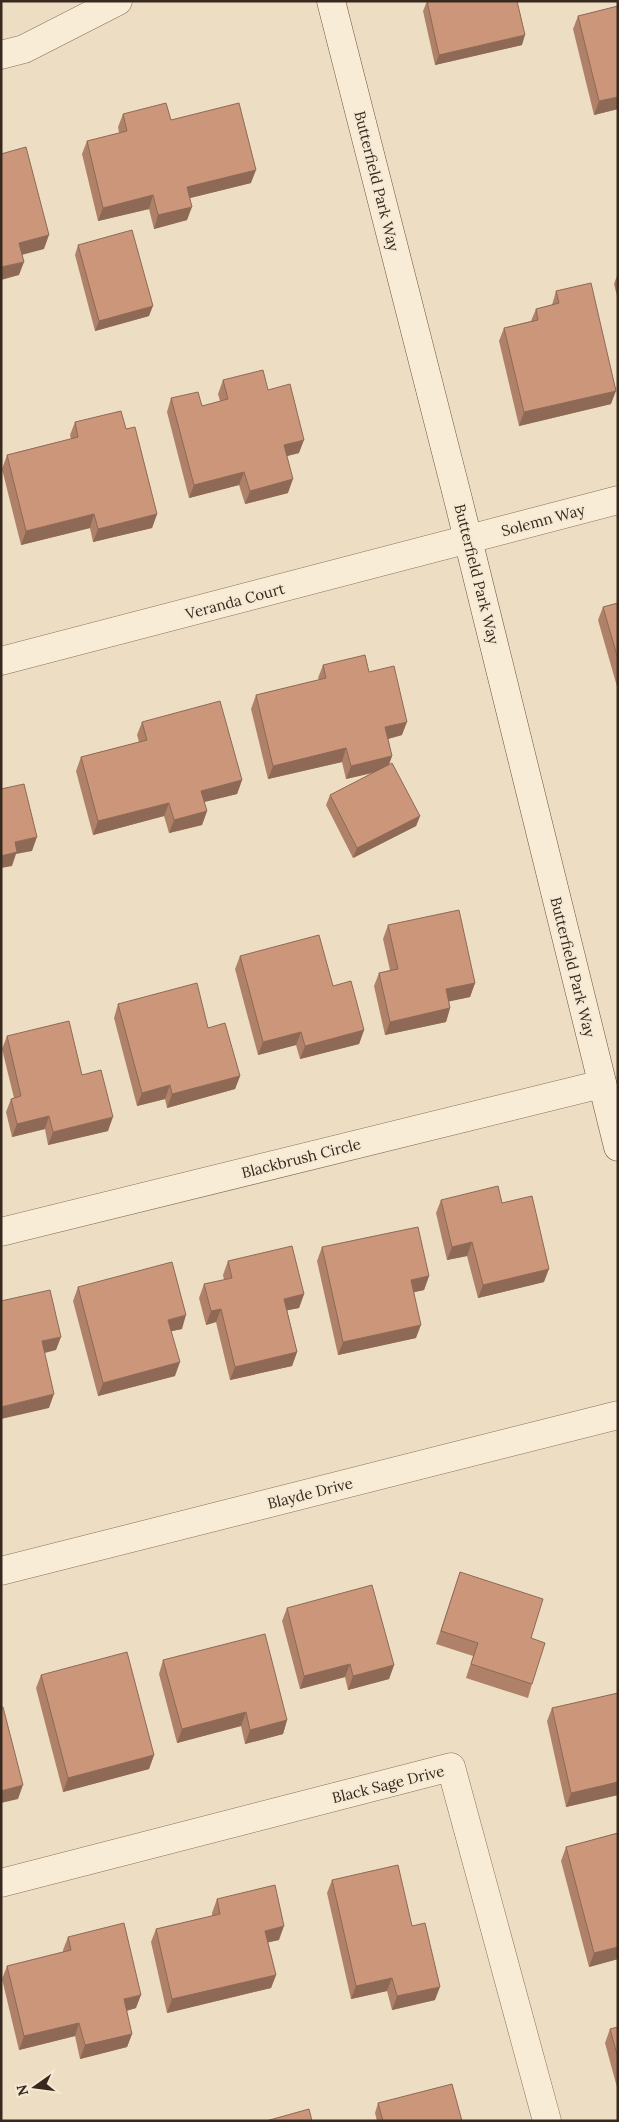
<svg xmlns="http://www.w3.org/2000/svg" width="619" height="2122" viewBox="0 0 619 2122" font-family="Lora,serif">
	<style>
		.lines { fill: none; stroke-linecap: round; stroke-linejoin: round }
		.street-casing { stroke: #876f5a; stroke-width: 29 }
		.secondary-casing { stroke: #69503e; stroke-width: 29 }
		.street { stroke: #f8ecd6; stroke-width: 28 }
		.secondary { stroke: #f8ecd6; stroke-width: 28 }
		.wall { fill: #af8169 }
		.shaded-wall { fill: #8e6955 }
		.building { fill: #cb967a; stroke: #8e6955 }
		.labels { text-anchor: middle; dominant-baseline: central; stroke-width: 4; stroke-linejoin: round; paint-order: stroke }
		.street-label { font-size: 15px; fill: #37291e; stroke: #f5e9d3 }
	</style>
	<rect width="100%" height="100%" fill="#eddec3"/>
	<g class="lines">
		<!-- street casing -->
		<g class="street-casing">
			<path id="street" d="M1 55 24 49 118 1
				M1 661 618 500
				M1 1232 602 1084
				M1 1571 618 1415
				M1 1883 451 1767 547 2121"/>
		</g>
		<!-- secondary casing -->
		<g class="secondary-casing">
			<path id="secondary" d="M331 1 458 499 618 1147"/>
		</g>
		<!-- street -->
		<use href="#street" class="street"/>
		<!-- secondary -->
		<use href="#secondary" class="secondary"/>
	</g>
	<!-- wall -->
	<path class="wall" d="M427 1 522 45 435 65 423 11Z
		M618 6V109L594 115 573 29 578 16Z
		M123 114 171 120 251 183 190 198 187 220 154 229 149 209 98 221 82 154 87 141 119 133 118 127Z
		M78 245 149 316 95 331 75 255Z
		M618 273V300L614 284Z
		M556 291 611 404 519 426 499 341 504 328 531 321 536 309 552 305Z
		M223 380 268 390 299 453 287 456 288 493 245 504 239 485 189 498 167 412 171 398 202 406 220 401 218 394Z
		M75 422 126 429 157 514 152 528 93 542 90 528 21 545 2 469 7 455 71 439 70 435Z
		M618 603V690L598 620 603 607Z
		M323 665 369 672 402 735 388 739 392 756 389 765 420 816 416 826 353 858 326 805 330 795 373 773 346 779 342 762 268 779 251 709 256 695 319 680 318 678Z
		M142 722 242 780 237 794 204 802 207 811 202 825 169 833 164 816 93 835 76 771 81 757 139 742 137 735Z
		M388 925 475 983 470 997 449 1001 450 1008 446 1022 385 1035 374 986 379 973 390 970 383 939Z
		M240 956 333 986 364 1030 359 1044 300 1059 296 1045 258 1055 235 969Z
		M118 1004 208 1028 240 1076 235 1089 167 1108 165 1099 137 1106 114 1018Z
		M7 1036 82 1075 108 1131 48 1145 45 1129 12 1137 6 1112 11 1099 14 1098 2 1049Z
		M441 1200 502 1203 544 1282 478 1298 467 1256 447 1260 436 1213Z
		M322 1247 429 1276 424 1290 414 1292 416 1338 338 1355 317 1261Z
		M228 1261 304 1294 299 1308 287 1310 297 1352 292 1366 230 1380 216 1322 206 1325 199 1298 204 1284 224 1280 223 1275Z
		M78 1287 182 1329 171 1331 175 1376 98 1396 73 1301Z
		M460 1572 531 1638 532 1684 528 1698 466 1678 473 1656 436 1644Z
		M287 1608 394 1665 389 1679 348 1690 345 1677 300 1689 282 1621Z
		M163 1660 287 1720 283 1734 245 1744 241 1726 177 1743 159 1674Z
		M41 1675 154 1755 149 1769 63 1792 36 1688Z
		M618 1693V1795L566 1807 547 1721 552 1708Z
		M618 1833V1959L589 1967 561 1861 566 1847Z
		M332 1880 412 1926 435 2000 392 2010 387 1991 351 1999 327 1893Z
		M217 1899 279 1940 268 1942 276 1975 271 1988 167 2013 151 1942 156 1929 212 1916V1913Z
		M68 1937 136 2008 126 2011 132 2034 127 2047 80 2059 75 2036 19 2050 2 1979 7 1966 63 1952V1950Z
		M618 2027V2091L605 2043 610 2029Z
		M378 2103 462 2121H377L375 2113Z"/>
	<!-- shaded-wall -->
	<path class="shaded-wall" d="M525 35 522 45 435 65 439 55Z
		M618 97V109L594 115 599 101Z
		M256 170 251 183 182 200 187 187Z
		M153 195 149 209 98 221 103 208Z
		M192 207 187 220 154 229 158 215Z
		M49 235 44 249 14 257 19 243Z
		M24 262 19 275 1 280V267Z
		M153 306 149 316 95 331 99 321Z
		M616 391 611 404 519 426 524 412Z
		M304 440 299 453 279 458 284 445Z
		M244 472 239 485 189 498 194 485Z
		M293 479 288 493 245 504 250 491Z
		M94 514 90 528 21 545 26 531Z
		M157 514 152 528 93 542 98 529Z
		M407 722 402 735 380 741 385 727Z
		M346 748 342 762 268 779 273 766Z
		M392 756 387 769 346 779 351 766Z
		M242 780 237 794 196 804 201 791Z
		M169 803 164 816 93 835 98 821Z
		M207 811 202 825 169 833 174 820Z
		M420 816 416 826 353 858 357 848Z
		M37 837 32 851 16 854 12 866 1 868V856L15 842Z
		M475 983 470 997 442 1003 446 989Z
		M450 1008 446 1022 385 1035 390 1022Z
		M364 1030 359 1044 300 1059 305 1046Z
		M301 1032 296 1045 258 1055 263 1042Z
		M240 1076 235 1089 167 1108 172 1094Z
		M170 1085 165 1099 137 1106 142 1093Z
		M49 1116 45 1129 12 1137 17 1124Z
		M113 1117 108 1131 48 1145 53 1132Z
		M472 1242 467 1256 447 1260 452 1247Z
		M549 1269 544 1282 478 1298 483 1285Z
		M429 1276 424 1290 406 1294 411 1280Z
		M304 1294 299 1308 279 1312 284 1299Z
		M221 1309 216 1322 206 1325 211 1311Z
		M186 1315 182 1329 163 1333 168 1320Z
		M421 1325 416 1338 338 1355 343 1342Z
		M61 1337 56 1350 37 1355 42 1341Z
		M297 1352 292 1366 230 1380 235 1367Z
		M180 1362 175 1376 98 1396 103 1383Z
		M54 1394 49 1408 1 1419V1407Z
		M350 1664 345 1677 300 1689 304 1676Z
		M394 1665 389 1679 348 1690 353 1676Z
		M246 1712 241 1726 177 1743 182 1729Z
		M287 1720 283 1734 245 1744 250 1730Z
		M154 1755 149 1769 63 1792 68 1778Z
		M618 1782V1795L566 1807 571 1793Z
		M23 1785 18 1799 1 1803V1791Z
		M284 1926 279 1940 261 1944 265 1931Z
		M618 1947V1959L589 1967 594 1953Z
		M276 1975 271 1988 167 2013 172 1999Z
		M392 1978 387 1991 351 1999 356 1986Z
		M440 1987 435 2000 392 2010 397 1996Z
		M141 1995 136 2008 119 2013 124 1999Z
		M79 2023 75 2036 19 2050 24 2036Z
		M132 2034 127 2047 80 2059 85 2045Z"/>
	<!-- building -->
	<path class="building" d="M427 1H517L525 35 439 55Z
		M618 6V97L599 101 578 16Z
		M166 103 171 120 239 103 256 170 187 187 192 207 158 215 153 195 103 208 87 141 127 131 123 114Z
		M26 147 49 235 19 243 24 262 1 267V154Z
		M132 230 153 306 99 321 78 245Z
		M591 283 616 391 524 412 504 328 538 320 536 309 559 303 556 291Z
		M263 370 268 390 290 384 304 440 284 445 293 479 250 491 244 472 194 485 171 398 198 392 202 406 228 399 223 380Z
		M121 411 126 429 135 427 157 514 98 529 94 514 26 531 7 455 78 437 75 422Z
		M618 603V659L603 607Z
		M365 655 369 672 394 666 407 722 385 727 392 756 351 766 346 748 273 766 256 695 326 678 323 665Z
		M220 701 242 780 201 791 207 811 174 820 169 803 98 821 81 757 147 740 142 722Z
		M392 763 420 816 357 848 330 795Z
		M24 784 37 837 15 842 17 852 1 856V789Z
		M459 910 475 983 446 989 450 1008 390 1022 379 973 398 969 388 925Z
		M319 935 333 986 351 981 364 1030 305 1046 301 1032 263 1042 240 956Z
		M197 983 208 1028 225 1023 240 1076 172 1094 170 1085 142 1093 118 1004Z
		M69 1021 82 1075 101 1070 113 1117 53 1132 49 1116 17 1124 11 1099 21 1096 7 1036Z
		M498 1186 502 1203 532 1196 549 1269 483 1285 472 1242 452 1247 441 1200Z
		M418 1227 429 1276 411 1280 421 1325 343 1342 322 1247Z
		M292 1246 304 1294 284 1299 297 1352 235 1367 221 1309 211 1311 204 1284 232 1278 228 1261Z
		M172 1262 186 1315 168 1320 180 1362 103 1383 78 1287Z
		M50 1290 61 1337 42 1341 54 1394 1 1407V1301Z
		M460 1572 543 1599 531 1638 545 1643 532 1684 471 1664 478 1643 441 1631Z
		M372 1585 394 1665 353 1676 350 1664 304 1676 287 1608Z
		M265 1634 287 1720 250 1730 246 1712 182 1729 163 1660Z
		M127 1652 154 1755 68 1778 41 1675Z
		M618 1693V1782L571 1793 552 1708Z
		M1 1707H3L23 1785 1 1791Z
		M618 1833V1947L594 1953 566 1847Z
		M398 1865 412 1926 425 1923 440 1987 397 1996 392 1978 356 1986 332 1880Z
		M275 1885 284 1926 265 1931 276 1975 172 1999 156 1929 220 1914 217 1899Z
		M124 1923 141 1995 124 1999 132 2034 85 2045 79 2023 24 2036 7 1966 71 1950 68 1937Z
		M618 2027V2058L610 2029Z
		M452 2084 462 2121H383L378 2103Z
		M309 2109 312 2121H266Z"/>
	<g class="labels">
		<!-- street labels -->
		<g class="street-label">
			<text transform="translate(377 181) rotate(76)">Butterfield Park Way</text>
			<text transform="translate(543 520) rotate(-15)">Solemn Way</text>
			<text transform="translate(477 574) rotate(76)">Butterfield Park Way</text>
			<text transform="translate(235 601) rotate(-15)">Veranda Court</text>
			<text transform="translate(573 967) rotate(76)">Butterfield Park Way</text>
			<text transform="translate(301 1158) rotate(-14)">Blackbrush Circle</text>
			<text transform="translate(310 1493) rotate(-14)">Blayde Drive</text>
			<text transform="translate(388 1784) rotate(-14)">Black Sage Drive</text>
		</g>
	</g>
	<!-- border -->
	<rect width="619" height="2122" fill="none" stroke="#37291e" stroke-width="5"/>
	<!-- north arrow -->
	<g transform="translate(35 2087) rotate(256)" stroke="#f5e9d3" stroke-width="4" paint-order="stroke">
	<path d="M0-4L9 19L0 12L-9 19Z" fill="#37291e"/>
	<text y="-8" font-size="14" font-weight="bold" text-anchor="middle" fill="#37291e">N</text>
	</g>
</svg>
